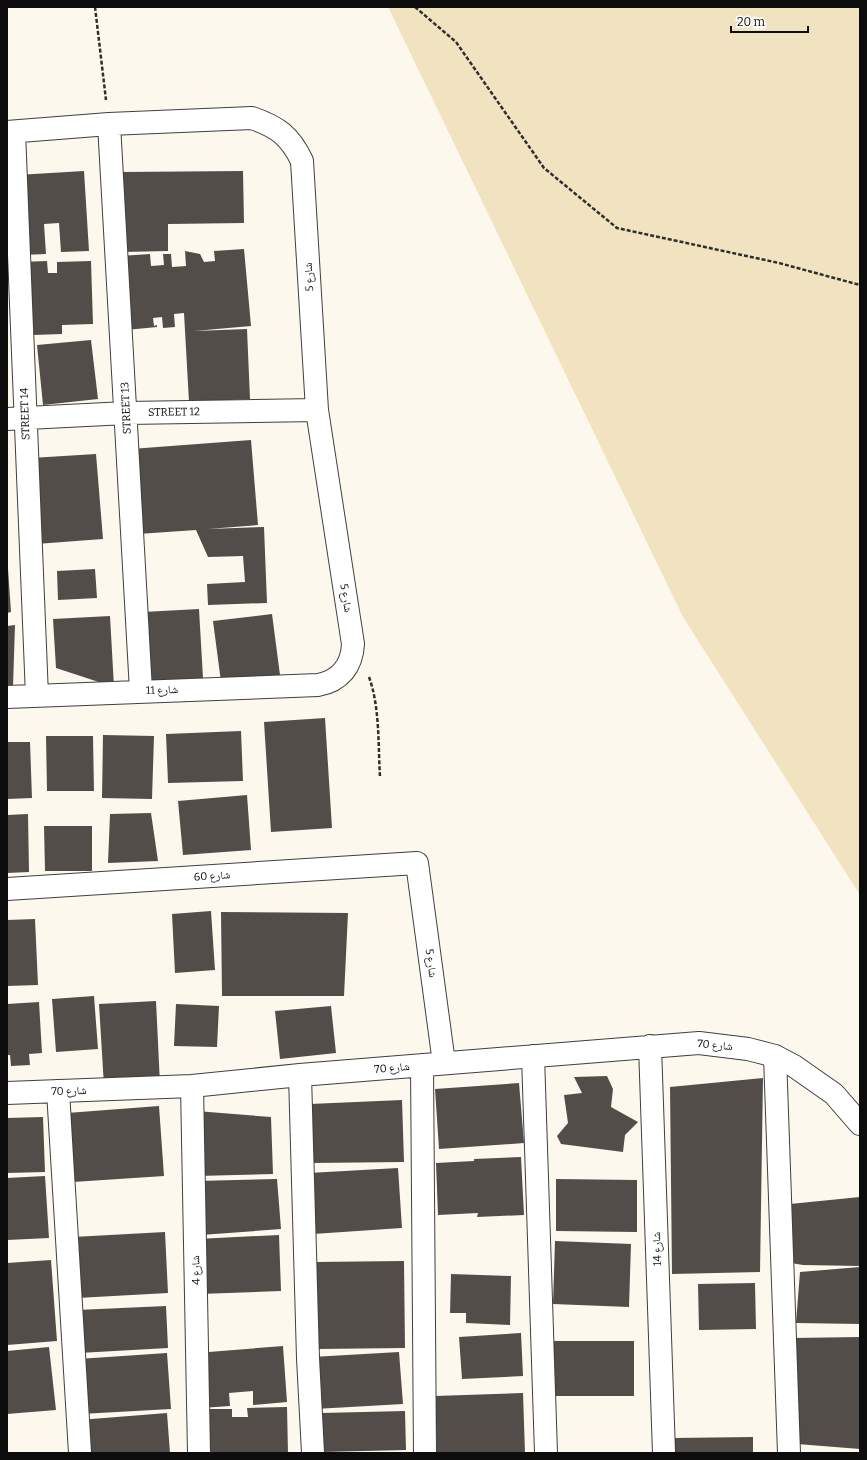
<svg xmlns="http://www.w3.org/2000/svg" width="867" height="1460" viewBox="0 0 867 1460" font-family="Bitter,'Noto Naskh Arabic',serif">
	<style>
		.sand { fill: #f2e3c0 }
		.building { fill: #534d4a }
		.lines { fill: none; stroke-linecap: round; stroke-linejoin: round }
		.street-casing { stroke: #3f3f3f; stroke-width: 24 }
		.path { stroke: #2e2e2e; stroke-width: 2.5; stroke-dasharray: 4 2; stroke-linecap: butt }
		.street { stroke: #fff; stroke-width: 22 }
		.labels { text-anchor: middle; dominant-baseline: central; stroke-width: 4; stroke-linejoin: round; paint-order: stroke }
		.street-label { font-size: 11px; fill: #0c0c0c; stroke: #fff }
	</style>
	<rect width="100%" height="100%" fill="#fdf8ee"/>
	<!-- sand -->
	<path class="sand" d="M388 7H860V895L683 617Z"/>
	<!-- building -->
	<path class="building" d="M84 171 89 251 61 252 59 223 44 224 46 254 23 255 17 175Z
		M243 171 244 223 168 224V251L123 252 121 172Z
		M244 249 251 326 194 331 247 329 250 399 189 402 184 313 174 314 175 327 163 328 162 317 153 318 154 326 157 325V327L126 330 120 256 150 254 151 266 164 265 163 254H171L172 267 186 266 185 251 200 254 204 262 215 261 214 251Z
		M47 261 48 273H57V262L91 261 93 324 62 325V334L34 335 33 325 28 317 21 262Z
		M91 340 98 399 43 405 37 345Z
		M251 440 258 525 208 529 264 527 267 603 208 605 207 584 245 582 243 556 208 557 196 530 138 534 131 449Z
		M96 454 103 539 36 544 31 458Z
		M7 554 11 612 7 613Z
		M95 569 97 598 58 600 57 571Z
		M199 609 203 678 147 681 143 612Z
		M272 614 280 675 221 682 213 621Z
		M110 616 114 687 56 668 53 619Z
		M15 625 13 687 7 688V626Z
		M325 718 332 828 271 832 264 722Z
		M241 731 243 781 168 783 166 734Z
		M103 735 154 736 152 799 102 798Z
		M46 736H93L94 791H47Z
		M7 742H30L32 798 7 799Z
		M247 795 251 850 183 855 178 801Z
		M151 813 158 861 108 863 110 814Z
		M28 814 29 872 7 873V815Z
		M44 826H92V871H45Z
		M211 911 215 970 175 973 172 914Z
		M221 912 348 913 344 996H222Z
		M35 919 38 985 7 986V920Z
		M94 996 98 1049 56 1052 52 999Z
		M156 1001 160 1084 104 1086 99 1004Z
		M39 1002 42 1053 29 1054 30 1065 11 1066 10 1055H7V1004Z
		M176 1004 219 1006 217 1047 174 1046Z
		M331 1006 336 1053 280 1059 275 1011Z
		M607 1076 613 1089 611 1107 638 1122 625 1135 623 1152 561 1144 557 1136 568 1123 564 1095 582 1093 574 1077Z
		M763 1078 760 1272 672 1274 670 1087Z
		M519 1083 524 1143 439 1149 435 1089Z
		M402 1100 404 1162 311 1163 310 1104Z
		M159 1106 164 1176 73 1182 67 1113Z
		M196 1111 271 1117 273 1174 197 1176Z
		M43 1117 45 1172 7 1173V1118Z
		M521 1157 524 1215 477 1217 478 1213 438 1215 436 1163 474 1161V1159Z
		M398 1168 402 1228 313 1234 309 1173Z
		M45 1176 49 1238 7 1240V1178Z
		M277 1179 281 1229 201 1235 197 1181Z
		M556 1179 637 1180V1232L556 1231Z
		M860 1197V1266L803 1265 791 1263 790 1204Z
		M165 1232 168 1293 77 1298 73 1237Z
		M279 1235 281 1291 200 1294 197 1239Z
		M555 1241 631 1244 629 1307 553 1304Z
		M51 1260 57 1341 7 1345V1263Z
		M404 1261 405 1348 317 1349 315 1262Z
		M860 1267V1324L796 1323 800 1272Z
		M451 1274 511 1276 510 1325 466 1323V1313H450Z
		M755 1283 756 1329 699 1330 698 1284Z
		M166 1306 168 1348 79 1353 77 1310Z
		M521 1333 523 1376 462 1379 459 1337Z
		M860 1337V1449L797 1444 792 1338Z
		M552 1341H634V1396H553Z
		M283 1346 287 1402 253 1405V1391L229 1393 230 1406 201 1408 196 1353Z
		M49 1347 56 1410 7 1414V1351Z
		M399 1352 403 1404 315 1409 312 1357Z
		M167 1353 171 1409 81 1414 78 1359Z
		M523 1393 525 1453H437L435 1396Z
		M287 1407 288 1453H201L200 1409H232V1417H248L247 1408Z
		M405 1411 406 1450 322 1452 321 1413Z
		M167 1413 170 1453H81L79 1420Z
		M753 1437V1453H674V1438Z"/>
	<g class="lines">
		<!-- street casing -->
		<g class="street-casing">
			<path id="street" d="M109 124 141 691
				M7 132 109 124 252 118C278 127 290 136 302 161L317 410 353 644C352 666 340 681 318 685L7 697
				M14 132 37 696
				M7 419 126 413 317 410
				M7 889 417 863 444 1063
				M650 1046 664 1453
				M533 1056 546 1453
				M775 1056 789 1453
				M422 1065 425 1453
				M300 1075 308 1358 313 1453
				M192 1086 199 1453
				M58 1091 80 1453
				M7 1093 192 1086 300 1075 699 1043 748 1049 775 1056 794 1066 834 1094 860 1124"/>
		</g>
		<!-- path -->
		<path class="path" d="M95 7 106 100
			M415 7 456 42 544 168 617 228 779 263 860 285
			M369 677C380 707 378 745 380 777"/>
		<!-- street -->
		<use href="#street" class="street"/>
	</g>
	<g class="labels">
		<!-- street labels -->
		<g class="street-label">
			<text transform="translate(309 277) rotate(-93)">شارع 5</text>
			<text transform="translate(126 408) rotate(-93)">STREET 13</text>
			<text transform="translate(174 412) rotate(-1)">STREET 12</text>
			<text transform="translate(25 414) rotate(-92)">STREET 14</text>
			<text transform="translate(346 598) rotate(81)">شارع 5</text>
			<text transform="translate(162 690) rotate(-2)">شارع 11</text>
			<text transform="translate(212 876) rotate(-4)">شارع 60</text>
			<text transform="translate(431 963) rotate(82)">شارع 5</text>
			<text transform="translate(715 1045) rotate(5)">شارع 70</text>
			<text transform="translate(392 1068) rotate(-5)">شارع 70</text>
			<text transform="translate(69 1091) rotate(-2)">شارع 70</text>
			<text transform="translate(657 1249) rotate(-92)">شارع 14</text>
			<text transform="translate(196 1270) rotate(-91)">شارع 4</text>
		</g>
	</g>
	<!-- border -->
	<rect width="867" height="1460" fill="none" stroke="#0c0c0c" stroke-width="16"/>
	<!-- scale -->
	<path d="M731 26v6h77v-6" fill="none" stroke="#0c0c0c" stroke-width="2"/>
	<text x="737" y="26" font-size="12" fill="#0c0c0c" stroke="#ffffff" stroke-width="3" paint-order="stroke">20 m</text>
</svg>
